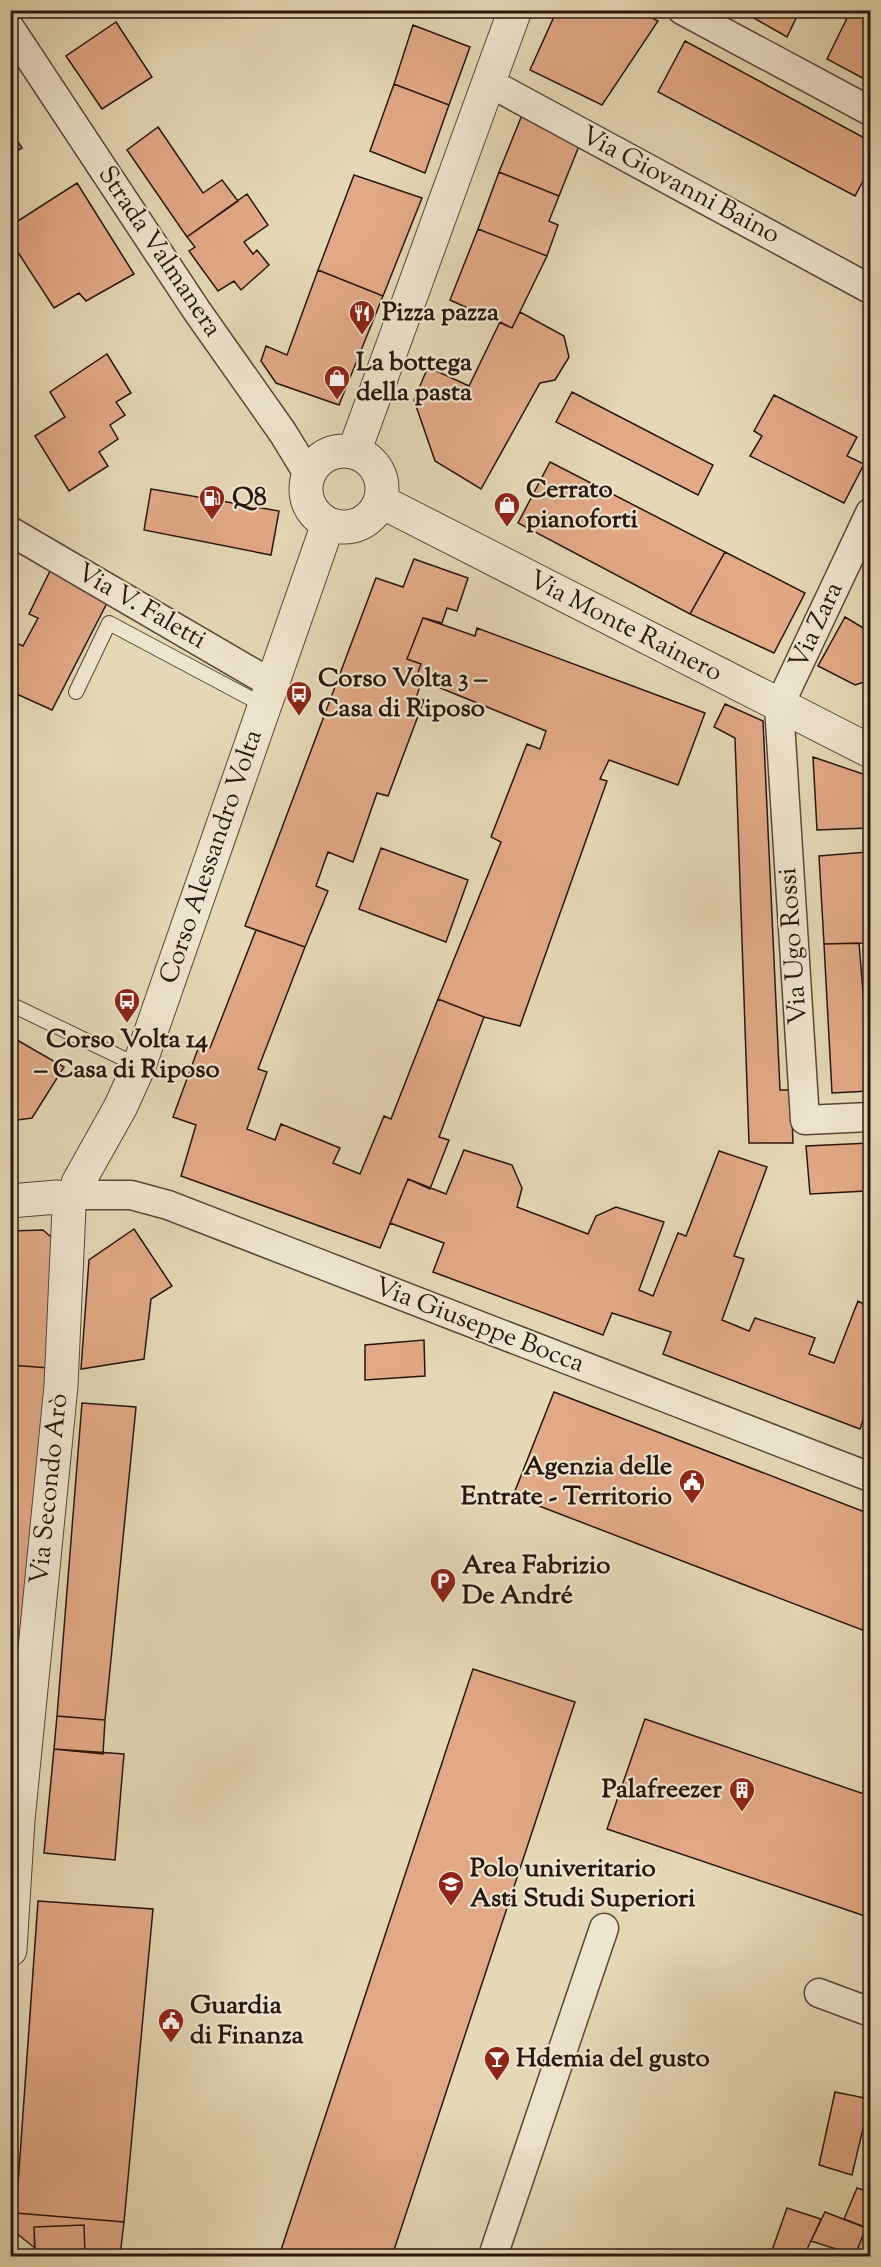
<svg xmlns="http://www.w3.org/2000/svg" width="881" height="2267" viewBox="0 0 881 2267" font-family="'Sorts Mill Goudy',serif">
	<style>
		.building { fill: #e2a987; stroke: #29160f; stroke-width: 1.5 }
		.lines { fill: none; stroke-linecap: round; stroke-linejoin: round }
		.service-casing { stroke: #584738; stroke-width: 16 }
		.minor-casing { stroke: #584738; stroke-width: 31 }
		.tertiary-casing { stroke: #584738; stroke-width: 35 }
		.service { stroke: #ede6ce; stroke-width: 14 }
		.minor { stroke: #ede6ce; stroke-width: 28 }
		.tertiary { stroke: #ede6ce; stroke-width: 33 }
		.labels { text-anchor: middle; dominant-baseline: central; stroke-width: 4.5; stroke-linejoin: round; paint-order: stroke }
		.street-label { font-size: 26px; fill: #29160f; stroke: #ede6ce }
		.poi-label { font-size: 26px; font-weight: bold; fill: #29160f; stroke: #ede6ce; text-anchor: start }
	</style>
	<rect width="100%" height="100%" fill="#e4d9b4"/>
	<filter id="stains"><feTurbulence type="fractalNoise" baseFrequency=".00333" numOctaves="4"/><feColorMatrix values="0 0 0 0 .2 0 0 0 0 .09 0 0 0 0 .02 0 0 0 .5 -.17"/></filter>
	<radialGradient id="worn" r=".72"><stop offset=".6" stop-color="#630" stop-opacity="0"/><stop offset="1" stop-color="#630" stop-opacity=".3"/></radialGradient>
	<!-- building -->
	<path class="building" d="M557 10H638L658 21 602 105 530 70Z
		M740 10H800L787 37Z
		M851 10H870V82L827 59Z
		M116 22 152 77 102 109 66 56Z
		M413 25 470 47 449 105 394 84Z
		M685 41 870 141V168L855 196 658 92Z
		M394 84 449 105 425 173 370 151Z
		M522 115 581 141 559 196 499 172Z
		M158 127 203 193 222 180 238 201 187 237 127 150Z
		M10 129 22 148 10 155Z
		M499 172 559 196 549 221 558 225 547 256 478 229Z
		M354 175 422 198 383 296 318 270Z
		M77 183 134 274 86 301 79 293 54 308 10 240V226Z
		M247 194 268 225 244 242 253 254 257 250 269 265 241 290 234 281 218 291 189 251 195 247 187 237Z
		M478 229 547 256 512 328 450 300Z
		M318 270 383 296 339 405 276 383 261 361 266 346 287 355Z
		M520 312 564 336 569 357 555 380 540 383 481 489 435 461 414 400 428 367 469 386 500 322 512 328Z
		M107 354 131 393 116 402 125 415 110 425 118 439 99 452 108 466 69 491 35 436 65 417 50 392Z
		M572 392 713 465 698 495 556 422Z
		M774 395 857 437 847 456 864 464 844 503 750 456 762 436 754 431Z
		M550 462 725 552 690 614 518 523Z
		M151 489 279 511 271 555 144 530Z
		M725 552 805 593 774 653 690 614Z
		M414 559 468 578 457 611 447 608 442 623 423 618 407 659 421 664 416 678 422 680 416 698 424 700 388 796 377 793 353 862 328 852 316 886 328 891 305 947 245 926 376 578 403 587Z
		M51 569 108 601 52 710 10 691V649L14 642 23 646 38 618 29 614Z
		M845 617 870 632V676L868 681 855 685 818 666Z
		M423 618 475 636 477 628 705 713 678 785 609 760 600 779 607 781 520 1026 484 1017 438 999 501 842 491 837 527 744 540 749 546 731 416 678 421 664 407 659Z
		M725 704 763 721 780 1090H791L793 1143H749L735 738 714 727Z
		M813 757 866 775 868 828 817 830Z
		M381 848 468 880 446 942 359 909Z
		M867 852 870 943 824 944 819 856Z
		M256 930 305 947 258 1069 267 1072 247 1129 275 1140 281 1124 340 1148 333 1163 360 1174 384 1116 391 1119 438 999 484 1017 439 1137 449 1140 430 1189 408 1179 380 1248 181 1176 196 1125 173 1117 199 1046 210 1048Z
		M859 943 867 1041H870V1091L832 1093 824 944Z
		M10 1036 64 1067 32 1118 10 1121Z
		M870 1143V1178H865L866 1191 810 1194 806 1146Z
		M464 1150 512 1165 522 1188 517 1207 588 1234 596 1216 616 1207 664 1222 639 1290 653 1296 678 1233 686 1236 719 1151 767 1167 734 1256 744 1259 722 1320 749 1331 755 1318 815 1338 809 1354 834 1363 858 1301 867 1306 870 1296V1417L865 1415 860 1429 663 1354 671 1332 612 1313 603 1335 433 1272 444 1243 390 1223 408 1179 446 1194Z
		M134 1229 172 1286 151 1299 144 1359 81 1369 89 1260Z
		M43 1230 58 1243 49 1368 10 1365V1231Z
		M424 1340 425 1376 365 1380V1345Z
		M10 1365 49 1368 10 1729Z
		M554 1392 870 1514V1633L513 1496Z
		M82 1403 136 1407 105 1720 57 1716Z
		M473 1669 575 1702 392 2256H279Z
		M57 1716 105 1720 103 1754 54 1749Z
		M645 1719 870 1796V1911L868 1917 607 1829Z
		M54 1749 124 1754 115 1860 44 1853Z
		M38 1901 153 1909 124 2222 16 2213Z
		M835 2092 870 2099 852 2175 819 2165Z
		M857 2188 870 2192V2229L844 2219Z
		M787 2208 821 2219 804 2256H770Z
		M825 2212 866 2228 855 2255 811 2241Z
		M16 2213 124 2222 120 2256 85 2255 84 2225 34 2227 35 2248 16 2233Z
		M84 2225 85 2256H35L34 2227Z
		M866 2228 870 2229V2256H858L855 2255Z"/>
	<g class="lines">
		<!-- service casing -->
		<g class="service-casing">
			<path id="service" d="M76 692 109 623 265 706
				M10 1004 139 1066"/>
		</g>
		<!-- minor casing -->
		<g class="minor-casing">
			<path id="minor" d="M682 10 870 111
				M10 28 197 311 283 433 308 474
				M490 83 870 289
				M870 513 779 706 805 1120 870 1117
				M10 531 272 684
				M84 1195H131L168 1205 870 1477
				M819 1993 870 2012
				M493 2256 604 1928"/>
		</g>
		<!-- tertiary casing -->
		<g class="tertiary-casing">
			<path id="tertiary" d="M306 489a38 38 0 1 1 76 0a38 38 0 1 1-76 0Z
				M354 452 515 10
				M380 501 870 751
				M78 1183 121 1106 139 1066 328 524
				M10 1201 57 1197
				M10 1950 18 1820 61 1386 69 1208"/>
		</g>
		<!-- service -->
		<use href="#service" class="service"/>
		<!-- minor -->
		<use href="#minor" class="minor"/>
		<!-- tertiary -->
		<use href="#tertiary" class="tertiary"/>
	</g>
	<!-- icons -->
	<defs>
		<g id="restaurant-pin" transform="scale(1.35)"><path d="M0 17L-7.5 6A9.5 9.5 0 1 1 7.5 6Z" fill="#8f2418" stroke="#ede6ce"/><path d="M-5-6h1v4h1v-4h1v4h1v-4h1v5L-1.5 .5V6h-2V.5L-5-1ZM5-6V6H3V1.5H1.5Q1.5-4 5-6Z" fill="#fff"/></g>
		<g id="shop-pin" transform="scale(1.35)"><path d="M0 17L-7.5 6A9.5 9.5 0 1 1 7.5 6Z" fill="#8f2418" stroke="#ede6ce"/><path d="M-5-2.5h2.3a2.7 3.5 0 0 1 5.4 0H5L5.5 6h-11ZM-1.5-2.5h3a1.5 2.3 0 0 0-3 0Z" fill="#fff"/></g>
		<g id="fuel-pin" transform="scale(1.35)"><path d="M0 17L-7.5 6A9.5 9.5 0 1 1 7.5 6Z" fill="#8f2418" stroke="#ede6ce"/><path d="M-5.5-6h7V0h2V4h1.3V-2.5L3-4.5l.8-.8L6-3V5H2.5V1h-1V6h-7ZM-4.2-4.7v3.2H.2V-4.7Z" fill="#fff"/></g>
		<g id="bus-pin" transform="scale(1.35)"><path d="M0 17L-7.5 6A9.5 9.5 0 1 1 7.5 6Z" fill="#8f2418" stroke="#ede6ce"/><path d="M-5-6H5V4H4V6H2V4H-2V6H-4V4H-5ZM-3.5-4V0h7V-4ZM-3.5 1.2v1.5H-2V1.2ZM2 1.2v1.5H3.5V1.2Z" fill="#fff"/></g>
		<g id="civic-pin" transform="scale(1.35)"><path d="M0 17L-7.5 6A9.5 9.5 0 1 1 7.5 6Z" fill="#8f2418" stroke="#ede6ce"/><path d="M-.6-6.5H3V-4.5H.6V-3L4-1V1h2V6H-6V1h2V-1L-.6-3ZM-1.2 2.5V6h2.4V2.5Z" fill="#fff"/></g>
		<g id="parking-pin" transform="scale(1.35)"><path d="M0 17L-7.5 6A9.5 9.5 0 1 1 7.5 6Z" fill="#8f2418" stroke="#ede6ce"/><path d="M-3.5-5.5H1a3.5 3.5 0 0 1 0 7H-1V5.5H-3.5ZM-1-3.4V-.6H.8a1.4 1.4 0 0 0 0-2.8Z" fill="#fff"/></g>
		<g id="building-pin" transform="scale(1.35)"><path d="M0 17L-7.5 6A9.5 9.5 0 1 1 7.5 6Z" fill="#8f2418" stroke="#ede6ce"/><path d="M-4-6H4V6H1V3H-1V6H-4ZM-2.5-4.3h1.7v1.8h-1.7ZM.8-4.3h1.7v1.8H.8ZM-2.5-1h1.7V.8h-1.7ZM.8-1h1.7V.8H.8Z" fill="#fff"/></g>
		<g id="university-pin" transform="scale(1.35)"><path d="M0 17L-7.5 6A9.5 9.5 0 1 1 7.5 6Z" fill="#8f2418" stroke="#ede6ce"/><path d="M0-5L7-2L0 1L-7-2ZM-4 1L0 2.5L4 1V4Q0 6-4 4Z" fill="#fff"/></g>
		<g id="bar-pin" transform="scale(1.35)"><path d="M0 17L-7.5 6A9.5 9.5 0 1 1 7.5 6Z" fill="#8f2418" stroke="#ede6ce"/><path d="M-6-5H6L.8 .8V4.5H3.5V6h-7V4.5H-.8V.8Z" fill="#fff"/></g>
	</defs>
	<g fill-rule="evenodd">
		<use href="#restaurant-pin" x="362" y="313"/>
		<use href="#shop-pin" x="337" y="378"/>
		<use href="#fuel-pin" x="212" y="498"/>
		<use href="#shop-pin" x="507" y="505"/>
		<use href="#bus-pin" x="299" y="694"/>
		<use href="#bus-pin" x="127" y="1001"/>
		<use href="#civic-pin" x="692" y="1482"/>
		<use href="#parking-pin" x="443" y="1581"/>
		<use href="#building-pin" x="742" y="1790"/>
		<use href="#university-pin" x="451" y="1884"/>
		<use href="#civic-pin" x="171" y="2021"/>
		<use href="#bar-pin" x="497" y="2059"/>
	</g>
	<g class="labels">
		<!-- street labels -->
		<g class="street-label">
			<text transform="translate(680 186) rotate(28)">Via Giovanni Baino</text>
			<text transform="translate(159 252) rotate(56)">Strada Valmanera</text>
			<text transform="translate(141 607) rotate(30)">Via V. Faletti</text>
			<text transform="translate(817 626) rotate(-65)">Via Zara</text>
			<text transform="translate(625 627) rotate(27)">Via Monte Rainero</text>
			<text transform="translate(212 857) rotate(-71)">Corso Alessandro Volta</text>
			<text transform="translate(794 946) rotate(-94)">Via Ugo Rossi</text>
			<text transform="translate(479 1326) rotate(21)">Via Giuseppe Bocca</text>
			<text transform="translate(50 1489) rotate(-84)">Via Secondo Arò</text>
		</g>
		<!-- poi labels -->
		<g class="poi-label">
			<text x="382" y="313">Pizza pazza</text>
			<text x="356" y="363">La bottega<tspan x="356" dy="30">della pasta</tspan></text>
			<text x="526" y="490">Cerrato<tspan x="526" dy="30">pianoforti</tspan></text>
			<text x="232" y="498">Q8</text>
			<text x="318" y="679">Corso Volta 3 –<tspan x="318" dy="30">Casa di Riposo</tspan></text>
			<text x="127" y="1040" text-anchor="middle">Corso Volta 14<tspan x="127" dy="30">– Casa di Riposo</tspan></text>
			<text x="672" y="1467" text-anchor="end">Agenzia delle<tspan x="672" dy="30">Entrate - Territorio</tspan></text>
			<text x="462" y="1566">Area Fabrizio<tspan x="462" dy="30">De André</tspan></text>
			<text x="722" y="1790" text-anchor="end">Palafreezer</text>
			<text x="470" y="1869">Polo univeritario<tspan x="470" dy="30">Asti Studi Superiori</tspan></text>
			<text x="190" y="2006">Guardia<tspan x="190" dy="30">di Finanza</tspan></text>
			<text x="516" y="2059">Hdemia del gusto</text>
		</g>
	</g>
	<!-- margin -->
	<rect width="881" height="2267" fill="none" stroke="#e4d9b4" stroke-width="36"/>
	<rect x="12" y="12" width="857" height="2243" fill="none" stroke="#29160f" stroke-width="3"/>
	<rect x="18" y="18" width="845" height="2231" fill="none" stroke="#29160f" stroke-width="1.5"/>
	<rect width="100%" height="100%" filter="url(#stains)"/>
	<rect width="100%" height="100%" fill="url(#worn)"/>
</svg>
